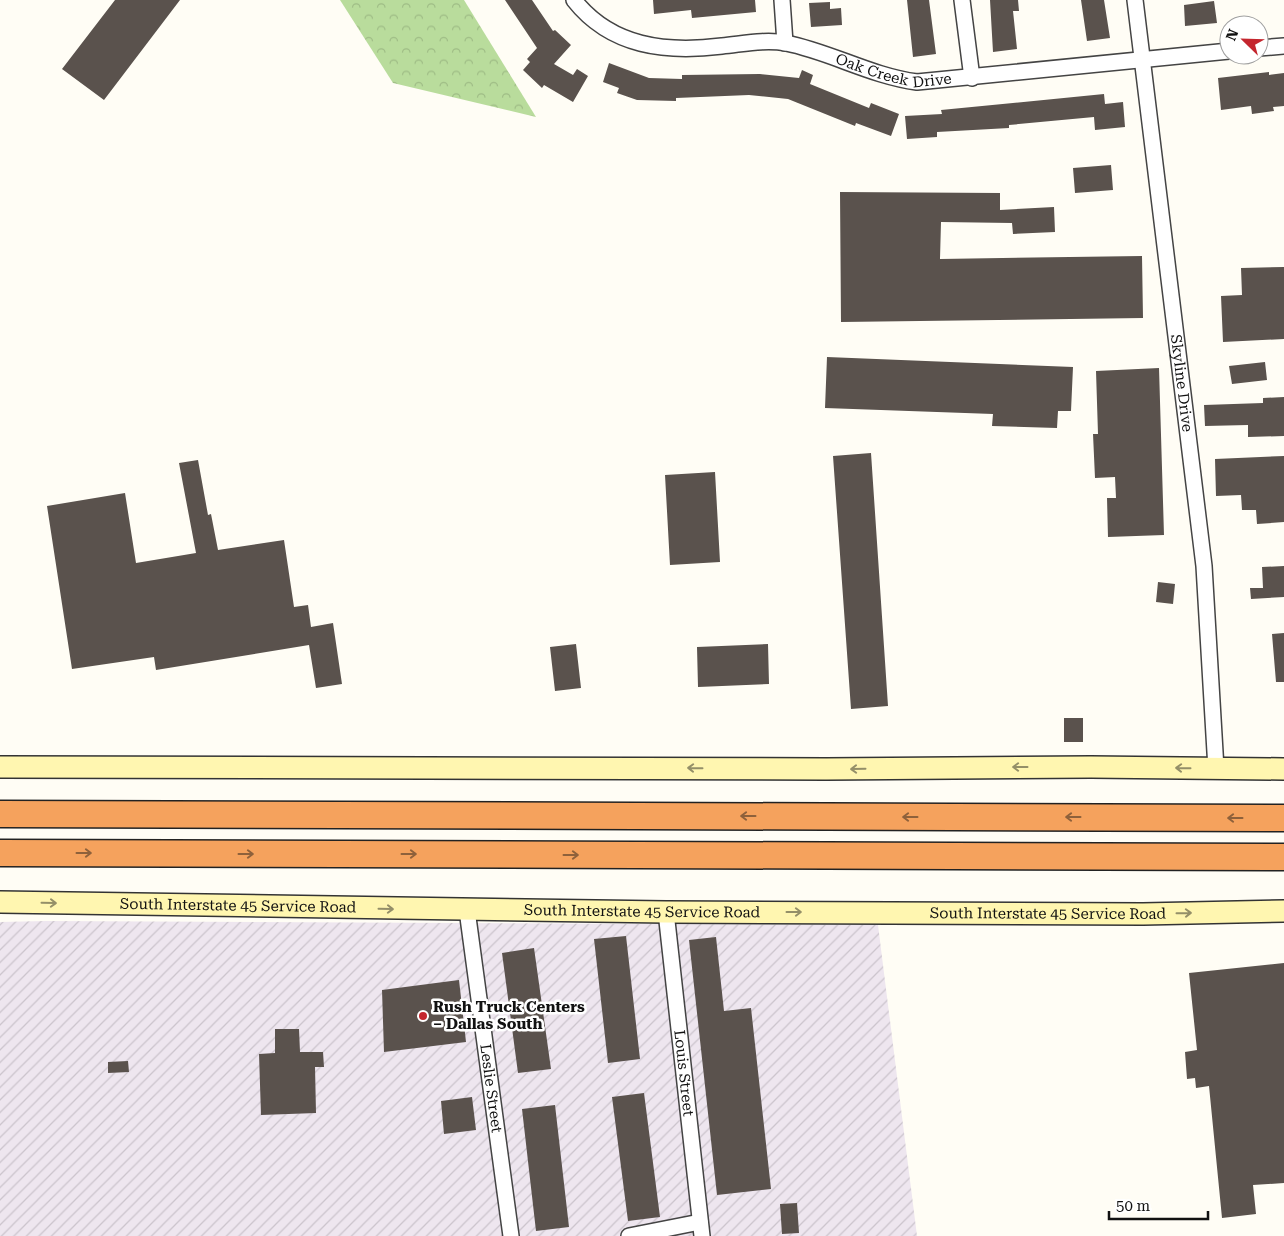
<svg xmlns="http://www.w3.org/2000/svg" width="1284" height="1236" viewBox="0 0 1284 1236" font-family="'Roboto Serif',serif">
	<style>
		.industrial { fill: url(#industrial-furrows) }
		.forest { fill: url(#forest-crowns) }
		.building { fill: #5a524d }
		.lines { fill: none; stroke-linecap: round; stroke-linejoin: round }
		.street-casing { stroke: #444; stroke-width: 18 }
		.secondary-casing { stroke: #333; stroke-width: 24 }
		.highway-casing { stroke: #222; stroke-width: 29 }
		.street { stroke: #fff; stroke-width: 15 }
		.secondary { stroke: #fff6b0; stroke-width: 21 }
		.highway { stroke: #f5a25d; stroke-width: 26 }
		.oneway { stroke: #948f68 }
		.oneway2 { stroke: #8e613b }
		.poi-dot { fill: #c4262e; stroke: #fff; stroke-width: 2 }
		.labels { text-anchor: middle; dominant-baseline: central; stroke-width: 5; stroke-linejoin: round; paint-order: stroke }
		.street-label { font-size: 15px; fill: #111; stroke: #fff }
		.poi-label { font-size: 15px; font-weight: bold; fill: #111; stroke: #fff; text-anchor: start }
	</style>
	<defs>
		<pattern id="industrial-furrows" width="10" height="10" patternUnits="userSpaceOnUse" patternTransform="scale(1.25)"><rect width="10" height="10" fill="#eee6ef"/><path d="M-1 1l2-2M0 10L10 0M9 11l2-2" fill="none" stroke="#cbc4cc"/></pattern>
		<pattern id="forest-crowns" width="20" height="18" patternUnits="userSpaceOnUse" patternTransform="scale(1.25)"><rect width="20" height="18" fill="#b9dc9c"/><path d="M2 6a3 3 0 1 1 6 0M12 15a3 3 0 1 1 6 0" fill="none" stroke="#9ebc85"/></pattern>
	</defs>
	<rect width="100%" height="100%" fill="#fffdf5"/>
	<!-- industrial -->
	<path class="industrial" d="M46 921 878 925 917 1236H0V922Z"/>
	<!-- forest -->
	<path class="forest" d="M340 0H464L536 117 393 83Z"/>
	<!-- building -->
	<path class="building" d="M115 0H180L104 100 62 69Z
		M505 0H532L553 31 555 30 571 45 554 64 573 75 577 69 588 76 573 102 544 85 542 88 523 70 530 62 527 59 537 48Z
		M653 0H755L756 12 692 18 691 10 654 14Z
		M907 0H929L936 54 913 57Z
		M990 0H1018L1019 11H1013L1017 49 993 52Z
		M1081 0H1104L1110 38 1087 41Z
		M1214 1 1217 23 1185 26 1184 5Z
		M830 2V9L841 8 842 25 811 27 809 3Z
		M609 63 649 78 682 79V75L760 74 799 78 802 70 813 75 810 84 869 108 871 103 899 114 891 136 856 123 855 126 788 99 749 95 676 98V101L637 100 617 93 619 88 603 82Z
		M1269 72V75L1284 73V106L1273 107 1274 111 1252 114 1251 106 1221 110 1218 78Z
		M1104 94 1105 104 1123 102 1125 127 1095 130 1094 117 1009 125V128L937 132V137L907 139 905 116 942 114 941 110Z
		M1111 165 1113 190 1075 193 1073 168Z
		M840 192 1000 193V210L1054 207 1055 232 1013 234 1012 223 941 222 940 259 1142 256 1143 318 841 322Z
		M1284 267V339L1223 342 1221 296 1242 295 1241 268Z
		M827 357 1073 367 1071 411H1058L1057 428 992 426 993 414 825 408Z
		M1265 362 1267 380 1232 384 1229 366Z
		M1159 368 1164 535 1108 537 1107 498H1116L1115 477 1095 478 1093 434H1098L1096 371Z
		M1284 397V436L1248 437V425L1205 426 1204 405 1263 403V398Z
		M871 453 888 706 851 709 833 456Z
		M1284 456V522L1257 524 1256 510H1242L1241 495 1216 496 1215 459Z
		M198 460 208 515 211 514 218 550 284 540 294 607 308 605 311 627 333 623 342 684 316 688 309 645 156 670 154 657 72 669 47 506 125 493 136 563 196 553 179 463Z
		M715 472 720 562 670 565 665 475Z
		M1284 566V597L1251 599 1250 588H1263L1262 567Z
		M1158 582 1175 584 1173 604 1156 602Z
		M1284 633V682H1276L1272 634Z
		M576 644 581 688 555 691 550 647Z
		M768 644 769 684 698 687 697 647Z
		M1064 718H1083V742H1064Z
		M626 936 640 1059 608 1063 594 939Z
		M716 937 724 1011 751 1008 771 1189 717 1195 689 940Z
		M534 948 551 1069 518 1073 502 953Z
		M1284 963V1183L1253 1185 1256 1214 1222 1218 1209 1086 1196 1088 1195 1078 1187 1079 1185 1052 1197 1050 1189 973Z
		M459 980 466 1042 384 1052 382 990Z
		M275 1029H299L300 1052H323L324 1067H315L316 1113 261 1115 259 1054 275 1053Z
		M128 1061 129 1072 108 1073V1062Z
		M644 1093 660 1217 628 1221 612 1097Z
		M472 1097 476 1130 444 1134 441 1101Z
		M555 1105 569 1227 536 1231 522 1109Z
		M797 1203 799 1233 782 1234 780 1204Z"/>
	<g class="lines">
		<!-- street casing -->
		<g class="street-casing">
			<g id="street">
				<path id="s1" d="M574 0C611 47 666 53 722 46 743 44 765 39 786 43 831 52 871 76 917 82L1229 51"/>
				<path d="M782 0 785 43"/>
				<path d="M962 0 972 78"/>
				<path id="s2" d="M1135 0 1204 566 1216 769"/>
				<path d="M1259 48 1284 46"/>
				<path id="s3" d="M467 910 511 1236"/>
				<path id="s4" d="M666 912 702 1236"/>
				<path d="M629 1236 700 1222"/>
			</g>
		</g>
		<!-- secondary casing -->
		<g class="secondary-casing">
			<g id="secondary">
				<path d="M0 767 826 769 1091 767 1284 769"/>
				<path id="s5" d="M0 902 666 912 1143 914 1284 911"/>
			</g>
		</g>
		<!-- highway casing -->
		<g class="highway-casing">
			<path id="highway" d="M0 814 1284 818
				M0 853 1284 857"/>
		</g>
		<!-- street -->
		<use href="#street" class="street"/>
		<!-- secondary -->
		<use href="#secondary" class="secondary"/>
		<!-- highway -->
		<use href="#highway" class="highway"/>
	</g>
	<!-- one-way arrows -->
	<defs><path id="oneway-shaft" d="M-6 0H5M1.5-3L5.5 0L1.5 3" fill="none" stroke-width="1.6" stroke-linecap="round" stroke-linejoin="round" transform="scale(1.25)"/></defs>
	<g class="oneway">
		<use href="#oneway-shaft" transform="translate(1020 767) rotate(180)"/>
		<use href="#oneway-shaft" transform="translate(695 768) rotate(-179)"/>
		<use href="#oneway-shaft" transform="translate(1183 768) rotate(-179)"/>
		<use href="#oneway-shaft" transform="translate(858 769) rotate(179)"/>
		<use href="#oneway-shaft" transform="translate(49 903) rotate(1)"/>
		<use href="#oneway-shaft" transform="translate(386 909) rotate(1)"/>
		<use href="#oneway-shaft" transform="translate(794 912)"/>
		<use href="#oneway-shaft" transform="translate(1184 913) rotate(-1)"/>
	</g>
	<g class="oneway2">
		<use href="#oneway-shaft" transform="translate(748 816) rotate(-180)"/>
		<use href="#oneway-shaft" transform="translate(910 817) rotate(-180)"/>
		<use href="#oneway-shaft" transform="translate(1073 817) rotate(-180)"/>
		<use href="#oneway-shaft" transform="translate(1235 818) rotate(-180)"/>
		<use href="#oneway-shaft" transform="translate(84 853)"/>
		<use href="#oneway-shaft" transform="translate(246 854)"/>
		<use href="#oneway-shaft" transform="translate(409 854)"/>
		<use href="#oneway-shaft" transform="translate(571 855)"/>
	</g>
	<!-- markers -->
	<circle class="poi-dot" cx="423" cy="1016" r="5"/>
	<g class="labels">
		<!-- street labels -->
		<g class="street-label">
			<text stroke="none"><textPath href="#s1" startOffset="339">Oak Creek Drive</textPath></text>
			<text stroke="none"><textPath href="#s2" startOffset="386">Skyline Drive</textPath></text>
			<text stroke="none"><textPath href="#s5" startOffset="238">South Interstate 45 Service Road</textPath></text>
			<text stroke="none"><textPath href="#s5" startOffset="642">South Interstate 45 Service Road</textPath></text>
			<text stroke="none"><textPath href="#s5" startOffset="1048">South Interstate 45 Service Road</textPath></text>
			<text stroke="none"><textPath href="#s4" startOffset="162">Louis Street</textPath></text>
			<text stroke="none"><textPath href="#s3" startOffset="180">Leslie Street</textPath></text>
		</g>
		<!-- poi labels -->
		<g class="poi-label">
			<text x="433" y="1007">Rush Truck Centers<tspan x="433" dy="17">– Dallas South</tspan></text>
		</g>
	</g>
	<!-- north arrow -->
	<g transform="translate(1244 40) rotate(293)"><circle r="24" fill="#ffffff" stroke="#a0a0a0"/>
	<path d="M0-4L9 19L0 12L-9 19Z" fill="#c4262e"/>
	<text y="-8" font-size="14" font-weight="bold" text-anchor="middle" fill="#111111">N</text>
	</g>
	<!-- scale -->
	<path d="M1109 1211v8h99v-8" fill="none" stroke="#111111" stroke-width="2.5"/>
	<text x="1116" y="1211" font-size="15" fill="#111111" stroke="#ffffff" stroke-width="4" paint-order="stroke">50 m</text>
</svg>
